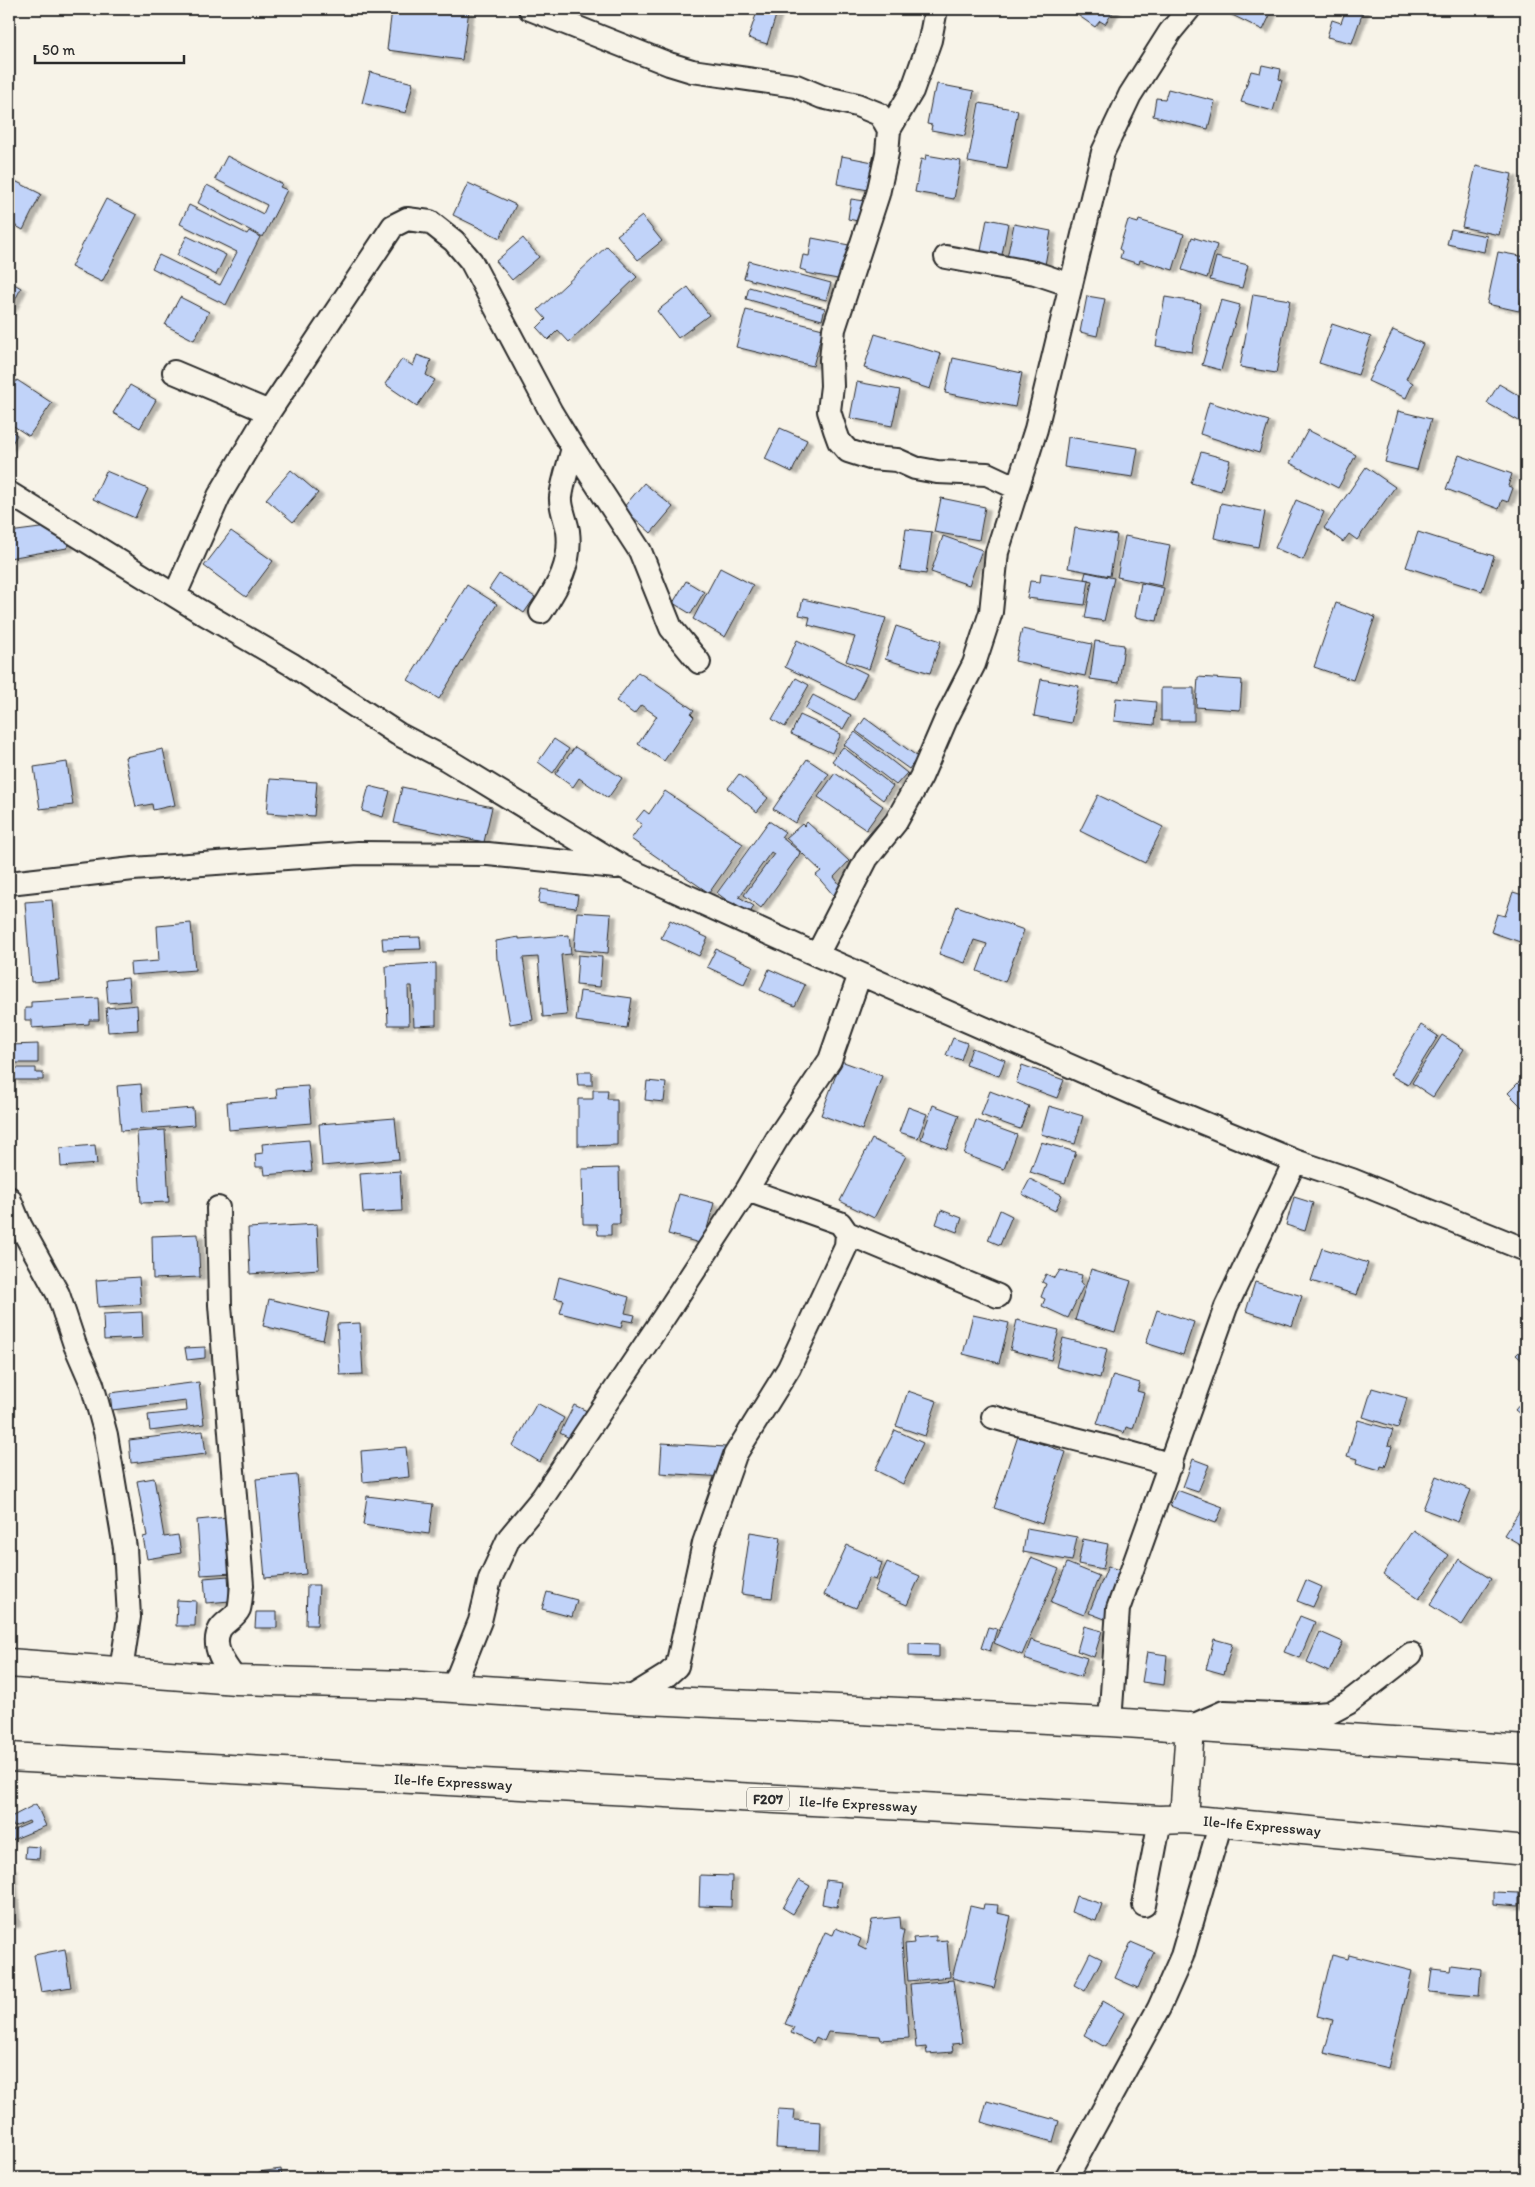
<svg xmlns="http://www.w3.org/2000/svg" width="1535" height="2187" viewBox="0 0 1535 2187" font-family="Itim,sans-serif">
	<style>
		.building { fill: #c1d3f9; stroke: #2b2b2b; filter: url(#shadow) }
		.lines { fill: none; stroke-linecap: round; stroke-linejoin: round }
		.minor-casing { stroke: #2b2b2b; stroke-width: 26 }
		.major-casing { stroke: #2b2b2b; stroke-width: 31 }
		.minor { stroke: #f7f3e8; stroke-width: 22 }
		.major { stroke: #f7f3e8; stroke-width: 28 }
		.labels { text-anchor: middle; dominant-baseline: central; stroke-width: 4; stroke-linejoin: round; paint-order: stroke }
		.shield { fill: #f7f3e8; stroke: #686764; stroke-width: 1 }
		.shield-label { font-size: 14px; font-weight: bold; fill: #2b2b2b }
		.street-label { font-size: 15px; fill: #2b2b2b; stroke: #f7f3e8 }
	</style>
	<defs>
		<filter id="shadow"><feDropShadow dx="5.5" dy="3" stdDeviation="1" flood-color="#0004"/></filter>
	</defs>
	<rect width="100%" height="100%" fill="#f7f3e8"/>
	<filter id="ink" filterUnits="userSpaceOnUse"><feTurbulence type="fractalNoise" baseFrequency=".02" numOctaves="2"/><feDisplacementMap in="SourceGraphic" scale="10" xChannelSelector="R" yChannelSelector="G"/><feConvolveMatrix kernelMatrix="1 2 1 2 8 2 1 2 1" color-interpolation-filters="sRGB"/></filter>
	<g filter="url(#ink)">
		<!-- building -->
		<path class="building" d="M392 9 469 10 462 60 387 50Z
			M758 9H778L767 44 748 38Z
			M1069 9H1115L1105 24 1100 21 1095 27Z
			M1228 9H1273L1263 30 1226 12Z
			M1346 9H1364L1352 43 1327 37 1332 20 1341 23Z
			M1262 65 1281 69 1279 79 1282 80 1273 111 1241 102 1251 71 1260 73Z
			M370 72 413 83 406 113 362 103Z
			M937 84 974 91 965 136 931 130 932 125 927 124 933 93H935Z
			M1168 89 1215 101 1208 129 1153 116 1156 98 1165 99Z
			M979 103 1018 110 1007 169 968 162Z
			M926 155 961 161 954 199 915 192 921 159 925 160Z
			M227 156 282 184 280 187 287 190 263 237 198 203 207 185 263 214 267 205 215 179Z
			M842 156 873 162 868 190 837 184Z
			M1476 166 1512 174 1499 235 1462 227Z
			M9 178 41 194 23 230 9 222Z
			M468 183 516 205 500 238 453 215Z
			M106 199 137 215 102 282 71 267Z
			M851 199 872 202 868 223 848 219Z
			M189 205 247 234 249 231 260 237 226 305 152 268 159 255 220 285 237 252 180 224Z
			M642 216 662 241 638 260 617 235Z
			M987 219 1008 223 1001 260 980 256Z
			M1128 220 1138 223 1139 220 1184 234 1173 270 1140 260 1139 264 1120 258 1122 251 1119 249Z
			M1014 224 1051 231 1045 265 1007 258Z
			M1451 229 1487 236 1484 252 1447 244Z
			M187 236 226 255 216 275 177 255Z
			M1192 237 1217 245 1207 278 1182 270Z
			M523 238 539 257 512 280 496 261Z
			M812 238 849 245 843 280 806 273V271L800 269 803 255 809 256Z
			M607 246 637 277 569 342 558 330 548 340 537 328 546 319 538 310Z
			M1498 252 1526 257V275L1519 311 1487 304Z
			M1216 257 1248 265 1242 288 1210 280Z
			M749 261 831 283 826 300 744 278Z
			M9 281 21 288 9 312Z
			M688 287 709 315 678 338 657 311Z
			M749 287 825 308 822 320 746 299Z
			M1253 294 1290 300 1276 373 1240 367Z
			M1087 296 1105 299 1097 336 1080 332Z
			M180 297 209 312 194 340 165 325Z
			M1165 297 1201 303 1192 352 1156 346Z
			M1221 300 1240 305 1221 370 1202 365Z
			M746 310 823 329 813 366 736 347Z
			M1332 324 1371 337 1358 375 1319 363Z
			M1393 330 1423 344 1406 379 1413 383 1406 398 1368 381Z
			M875 334 941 354 930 389 864 368Z
			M417 355 431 360 426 375 435 380 417 406 385 384 402 359 413 366Z
			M953 358 1022 373 1015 407 945 393Z
			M17 380 52 403 29 436 9 423V392Z
			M857 382 900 390 892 426 850 418Z
			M1499 384 1526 400V425L1487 403Z
			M130 385 156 400 140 428 113 413Z
			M1209 402 1269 421 1259 453 1200 434Z
			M1398 411 1431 419 1417 470 1385 462Z
			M780 428 807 440 792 472 765 459Z
			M9 429 17 435 9 448Z
			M1308 430 1356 455 1338 488 1290 463Z
			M1068 437 1138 448 1133 477 1064 467Z
			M1201 452 1230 460 1221 491 1191 483Z
			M1459 455 1512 474 1508 486 1513 488 1508 502 1502 500 1499 509 1446 489Z
			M1366 467 1395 487 1357 540 1349 534 1343 542 1324 528Z
			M291 470 318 493 293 522 266 499Z
			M106 471 148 489 135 518 93 499Z
			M644 483 673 507 651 533 623 508Z
			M941 498 985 507 979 540 934 532Z
			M1296 500 1324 512 1303 560 1275 548Z
			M1221 503 1265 512 1258 547 1214 538Z
			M48 527 71 542 67 548 9 558V532Z
			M1075 528 1117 535 1110 576 1068 568Z
			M906 529 932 532 926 574 900 570Z
			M231 531 273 561 246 597 204 566Z
			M1418 532 1494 556 1482 591 1406 567Z
			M943 536 982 550 969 585 931 572Z
			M1125 536 1170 545 1162 586 1117 577Z
			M720 568 753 585 725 637 693 619Z
			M1086 572 1114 578 1104 621 1085 618 1092 581 1084 579Z
			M1041 573 1089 580 1085 605 1027 598 1030 581 1040 582Z
			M499 574 535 597 524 613 489 589Z
			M686 581 704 592 691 614 673 603Z
			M1141 583 1164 588 1157 621 1135 617Z
			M467 585 497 604 439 699 408 680Z
			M803 599 886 618 869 669 846 661 855 637 808 625 810 617 799 615Z
			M1336 603 1375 617 1353 680 1314 667Z
			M896 626 941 641 930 673 885 659Z
			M1022 629 1092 644 1085 676 1015 661Z
			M797 640 867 674 854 700 785 667Z
			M1095 641 1124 645 1119 683 1090 679Z
			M638 672 694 710 691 714 694 717 664 761 638 744 657 716 641 705 634 714 616 701Z
			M1198 677 1242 680 1240 710 1196 707Z
			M796 678 809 685 785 727 772 719Z
			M1041 679 1079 686 1071 723 1034 716Z
			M1161 688H1194V721H1161Z
			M813 695 851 715 843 729 805 709Z
			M1116 698 1156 702 1154 725 1114 721Z
			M800 715 841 734 832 753 791 734Z
			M865 718 918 757 909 769 856 731Z
			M855 732 907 773 896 785 844 745Z
			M554 739 569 749 553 773 538 762Z
			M575 747 622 778 608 798 579 778 573 787 555 774Z
			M843 747 893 786 883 800 832 761Z
			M163 749 175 805 153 810 152 804 136 807 125 757Z
			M807 759 829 774 795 823 773 809Z
			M67 762 73 805 40 809 34 767Z
			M835 773 883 806 866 830 818 797Z
			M739 774 768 798 757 812 728 788Z
			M270 779 317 782 314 816 267 813Z
			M369 786 390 791 383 817 362 811Z
			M402 787 492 807 484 842 394 823Z
			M665 791 743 844 709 893 631 839 642 824 636 820 644 810 649 814Z
			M1098 795 1163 827 1145 863 1080 831Z
			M892 808 870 847 863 841Z
			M769 821 785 832 781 837 800 852 799 855 761 908 744 895 774 854 771 852 739 897 754 906 750 913 734 903 733 905 717 893Z
			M807 822 849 861 834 877 843 889 834 896 816 875 821 871 786 838 802 824 804 826Z
			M541 889 578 895 576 908 538 903Z
			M1513 892 1526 896V944L1491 932 1497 914 1505 916Z
			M52 900 59 980 31 982 25 902Z
			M957 906 1024 930 1005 982 977 971 987 944 974 940 965 963 939 954Z
			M577 912 611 914 608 953 574 950Z
			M670 920 708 938 699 956 661 938Z
			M191 923 195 970 131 975 130 963 159 961 157 926Z
			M569 935 571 954 561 955 567 1015 543 1017 538 957 523 958 533 1020 510 1024 499 960H497L496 941 519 937V939Z
			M420 937 421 949 383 950 382 938Z
			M716 949 753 966 744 984 707 967Z
			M578 955 602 957 600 987 576 985Z
			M436 963V1025L414 1026 412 986H408L409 1025H388L386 966Z
			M769 969 805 985 795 1006 760 990Z
			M128 978 130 1001 108 1003 106 980Z
			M580 991 632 998 627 1028 576 1021Z
			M98 998 99 1020H89V1024L32 1028V1020H25V1008H31V1002Z
			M137 1005 138 1030 108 1032 106 1008Z
			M1421 1025 1438 1036 1408 1085 1390 1075Z
			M1442 1035 1464 1049 1433 1097 1412 1083Z
			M953 1038 967 1043 961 1060 946 1055Z
			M38 1044V1063H10V1045Z
			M972 1048 1005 1060 999 1076 966 1065Z
			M841 1061 882 1076 862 1130 821 1115Z
			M1022 1065 1064 1080 1057 1098 1016 1083Z
			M13 1068H36V1073H43V1080H13Z
			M577 1072H592V1085H578Z
			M1526 1075V1111L1508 1093Z
			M647 1081 666 1083 664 1102 645 1100Z
			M141 1084 143 1112 193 1108 194 1125 121 1131 117 1086Z
			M308 1086 311 1123 229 1130 227 1102 277 1098 276 1088Z
			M593 1090H608L607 1099H617V1145L578 1146V1099H593Z
			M990 1091 1029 1106 1020 1129 981 1115Z
			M933 1105 959 1115 947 1149 921 1139Z
			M1049 1106 1083 1116 1075 1144 1041 1134Z
			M908 1107 927 1114 918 1138 899 1132Z
			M395 1118 399 1159 322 1166 319 1124Z
			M976 1120 1017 1135 1004 1169 964 1154Z
			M165 1130 169 1202 141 1203 137 1132Z
			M872 1139 906 1156 874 1218 840 1201Z
			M309 1140 312 1171 265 1175 264 1167H256L255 1154 263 1153 262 1144Z
			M1041 1142 1076 1152 1065 1183 1030 1172Z
			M95 1145 97 1164 61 1167 60 1148Z
			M619 1168 620 1224H611V1235H598L597 1224H583L582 1169Z
			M400 1171 402 1211 363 1213 360 1174Z
			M1030 1179 1062 1195 1055 1211 1022 1194Z
			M679 1194 714 1203 703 1244 668 1234Z
			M1294 1197 1313 1203 1305 1231 1286 1225Z
			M941 1210 962 1218 957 1232 936 1224Z
			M1000 1210 1012 1216 1000 1245 988 1240Z
			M317 1224 319 1269 250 1274 248 1228Z
			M198 1234 200 1277 153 1279 152 1236Z
			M1322 1248 1368 1263 1357 1295 1311 1281Z
			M1091 1269 1131 1281 1115 1332 1075 1320Z
			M1060 1270 1082 1275 1080 1283 1084 1285 1068 1318 1042 1306 1045 1299 1041 1297 1046 1284 1042 1282 1046 1274 1055 1278Z
			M139 1277 141 1304 98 1307 96 1280Z
			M559 1277 629 1297 625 1313 635 1315 633 1322 623 1320 621 1328 560 1313 564 1300 554 1298Z
			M1255 1282 1302 1296 1292 1326 1246 1311Z
			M269 1299 329 1313 323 1340 263 1326Z
			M1157 1310 1194 1322 1183 1355 1146 1343Z
			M142 1312 143 1338 104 1340 103 1314Z
			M973 1315 1009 1323 999 1363 963 1354Z
			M1017 1320 1059 1330 1051 1360 1010 1350Z
			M360 1323 363 1374 340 1375 337 1324Z
			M1063 1338 1107 1349 1100 1378 1056 1367Z
			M1526 1345V1364L1516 1355Z
			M205 1347V1358L187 1360 185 1348Z
			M1113 1375 1140 1383 1137 1391 1144 1393 1133 1429 1126 1427 1124 1433 1097 1424Z
			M199 1382 204 1424 150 1431 148 1415 187 1411 186 1401 112 1410 110 1393Z
			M1372 1388 1407 1398 1398 1428 1363 1417Z
			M908 1391 937 1401 925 1436 896 1426Z
			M1526 1397V1419L1515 1410Z
			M537 1403 564 1418 540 1462 513 1446Z
			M574 1405 587 1411 573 1440 560 1433Z
			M1358 1420 1393 1430 1388 1445 1392 1446 1385 1467 1381 1466 1380 1470 1356 1463 1357 1459 1347 1456Z
			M895 1430 923 1443 903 1484 875 1470Z
			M203 1431 206 1454 131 1463 129 1440Z
			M1018 1436 1066 1452 1042 1524 994 1508Z
			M662 1443 726 1447 724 1477 660 1473Z
			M1526 1444V1457L1520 1451Z
			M406 1447 409 1477 363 1482 361 1451Z
			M1193 1459 1209 1465 1198 1492 1183 1487Z
			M297 1475 306 1574 265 1578 256 1479Z
			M1436 1476 1471 1490 1458 1522 1423 1509Z
			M154 1478 164 1537 178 1535 181 1553 147 1559 143 1537 147 1536 137 1481Z
			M1177 1490 1223 1507 1216 1523 1170 1506Z
			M367 1496 433 1504 429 1534 363 1525Z
			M1522 1507 1526 1510V1541L1523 1546 1504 1535Z
			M229 1517 233 1573 201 1575 197 1520Z
			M1027 1528 1077 1537 1072 1561 1023 1552Z
			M1413 1530 1449 1555 1419 1599 1383 1574Z
			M750 1532 781 1537 772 1598 741 1594Z
			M1083 1539 1108 1544 1103 1569 1078 1564Z
			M847 1545 878 1559 877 1561 882 1563 876 1580 869 1578 856 1608 824 1595Z
			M1031 1558 1059 1569 1022 1655 994 1643Z
			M1459 1559 1491 1579 1462 1625 1430 1605Z
			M887 1562 920 1576 907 1605 874 1591Z
			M1067 1563 1099 1576 1084 1615 1051 1602Z
			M1108 1566 1129 1574 1110 1621 1089 1613Z
			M228 1576 230 1601 206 1603 204 1578Z
			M1306 1580 1322 1587 1313 1607 1297 1601Z
			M307 1585H319L317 1625H306Z
			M547 1592 577 1600 572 1617 542 1609Z
			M177 1600 196 1601 195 1626H176Z
			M256 1612H277V1628H255Z
			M1300 1616 1315 1622 1300 1658 1284 1652Z
			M1084 1626 1102 1631 1094 1657 1077 1651Z
			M988 1627 997 1629 990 1651 981 1648Z
			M1320 1632 1343 1642 1329 1672 1307 1662Z
			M1214 1639 1232 1644 1224 1674 1206 1669Z
			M1031 1640 1087 1658 1081 1677 1024 1659Z
			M909 1643 939 1644V1657L909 1656Z
			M1147 1652 1167 1655 1164 1685 1142 1682Z
			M36 1804 46 1826 12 1840 9 1832 30 1823 29 1821 14 1827 9 1818Z
			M26 1846 40 1847 39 1859 25 1858Z
			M9 1867H11L15 1924 9 1925Z
			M700 1875 732 1876 731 1907 699 1906Z
			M799 1880 810 1886 793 1914 783 1908Z
			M826 1880 841 1882 837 1907 822 1904Z
			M1493 1892 1519 1893V1906L1493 1904Z
			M1076 1896 1102 1904 1096 1921 1071 1912Z
			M984 1904 998 1905 997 1913 1011 1916 994 1988 952 1978 970 1906 983 1909Z
			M900 1917 901 1930H904L902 1941 909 2038 881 2040 880 2036 828 2032 824 2041 816 2037 813 2043 791 2033 794 2027 785 2024 825 1932 833 1935 836 1928 861 1939 858 1946 866 1950 872 1920Z
			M936 1936V1941L947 1940 950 1977 908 1981 905 1944 914 1943 913 1938Z
			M1131 1942 1154 1952 1138 1988 1115 1978Z
			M65 1949 71 1987 41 1992 34 1955Z
			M1090 1953 1102 1959 1085 1991 1074 1985Z
			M1332 1955 1348 1959 1349 1955 1412 1971 1388 2068 1324 2053 1333 2020 1317 2016Z
			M1451 1965 1481 1969 1479 1996 1429 1992 1432 1969 1450 1971Z
			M953 1980 962 2043 952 2044 953 2052 927 2054 926 2047 916 2048 910 1984Z
			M1103 2001 1124 2013 1105 2047 1084 2035Z
			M987 2101 1059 2121 1053 2142 981 2122Z
			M778 2109 795 2110 794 2120 821 2122 820 2150 776 2148Z
			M281 2169 282 2178H260L259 2172Z"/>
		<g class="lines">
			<!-- minor casing -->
			<g class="minor-casing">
				<path id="minor" d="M530 9 669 64 692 71 796 86 822 97 857 105 879 114 884 121 889 130 887 153 878 194 834 329 831 360 832 386 829 411 835 430 839 441 848 451 870 458 897 460 915 468 937 472 987 474 1017 488
					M889 130 912 91 930 40 936 9
					M946 257 1035 273 1071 285
					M174 372 269 412
					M573 448 640 551 671 628 699 662
					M9 493 198 610 291 664 398 734 446 759 623 867 817 955 1141 1097 1295 1161 1352 1180 1526 1250
					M175 595 219 496 269 412 393 226 407 219 430 222 454 241 471 261 551 412 573 448C569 464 563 481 561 497 560 507 566 520 568 531 572 563 558 586 541 612
					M9 883 133 869 358 853 488 854 616 867
					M817 955 867 858 896 822 921 777 946 719 974 664 991 612 997 552 1036 429 1103 152 1130 95 1170 32 1189 9
					M747 1190 840 1223 847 1233 998 1296
					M9 1198 20 1225 58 1294 75 1345 92 1384 106 1435 125 1548 129 1617 121 1671
					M218 1208 220 1305 242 1585C241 1592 241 1602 239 1609 235 1618 225 1621 220 1629 210 1647 226 1667 236 1680
					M993 1417C1052 1435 1112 1446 1171 1465
					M453 1688 480 1621 490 1579 509 1538 543 1497 664 1317 747 1190 777 1139 830 1060 860 974
					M628 1699 667 1675 677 1666 704 1543 735 1455 789 1368 846 1246 847 1233
					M1110 1722 1118 1609 1226 1307 1295 1161
					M1190 1727 1224 1712 1305 1715 1329 1713 1348 1703 1411 1654
					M1144 1905 1160 1820
					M1066 2178 1159 2008 1182 1956 1221 1822"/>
			</g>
			<!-- major casing -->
			<g class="major-casing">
				<path id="major" d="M9 1663 236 1680 406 1685 628 1699 1110 1722 1526 1750
					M9 1757 1160 1820 1184 1819 1526 1851
					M1184 1819 1190 1727"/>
			</g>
			<!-- minor -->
			<use href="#minor" class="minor"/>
			<!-- major -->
			<use href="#major" class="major"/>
		</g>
	</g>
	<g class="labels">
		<!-- shield labels -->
		<rect class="shield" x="747" y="1787.5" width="42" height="23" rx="4"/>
		<g class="shield-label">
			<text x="768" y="1799">F207</text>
		</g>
		<!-- street labels -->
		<g class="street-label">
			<text transform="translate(453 1782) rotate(3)">Ile-Ife Expressway</text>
			<text transform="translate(858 1804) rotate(3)">Ile-Ife Expressway</text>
			<text transform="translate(1262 1826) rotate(5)">Ile-Ife Expressway</text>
		</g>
	</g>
	<!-- margin -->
	<rect width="1535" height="2187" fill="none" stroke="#f7f3e8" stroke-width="30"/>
	<rect x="15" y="15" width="1505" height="2157" fill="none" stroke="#2b2b2b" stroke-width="2" filter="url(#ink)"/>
	<!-- scale -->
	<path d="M35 55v8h149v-8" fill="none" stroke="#2b2b2b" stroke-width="2.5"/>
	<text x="42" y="55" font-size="15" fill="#2b2b2b" stroke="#f7f3e8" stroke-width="4" paint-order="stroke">50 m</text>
</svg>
